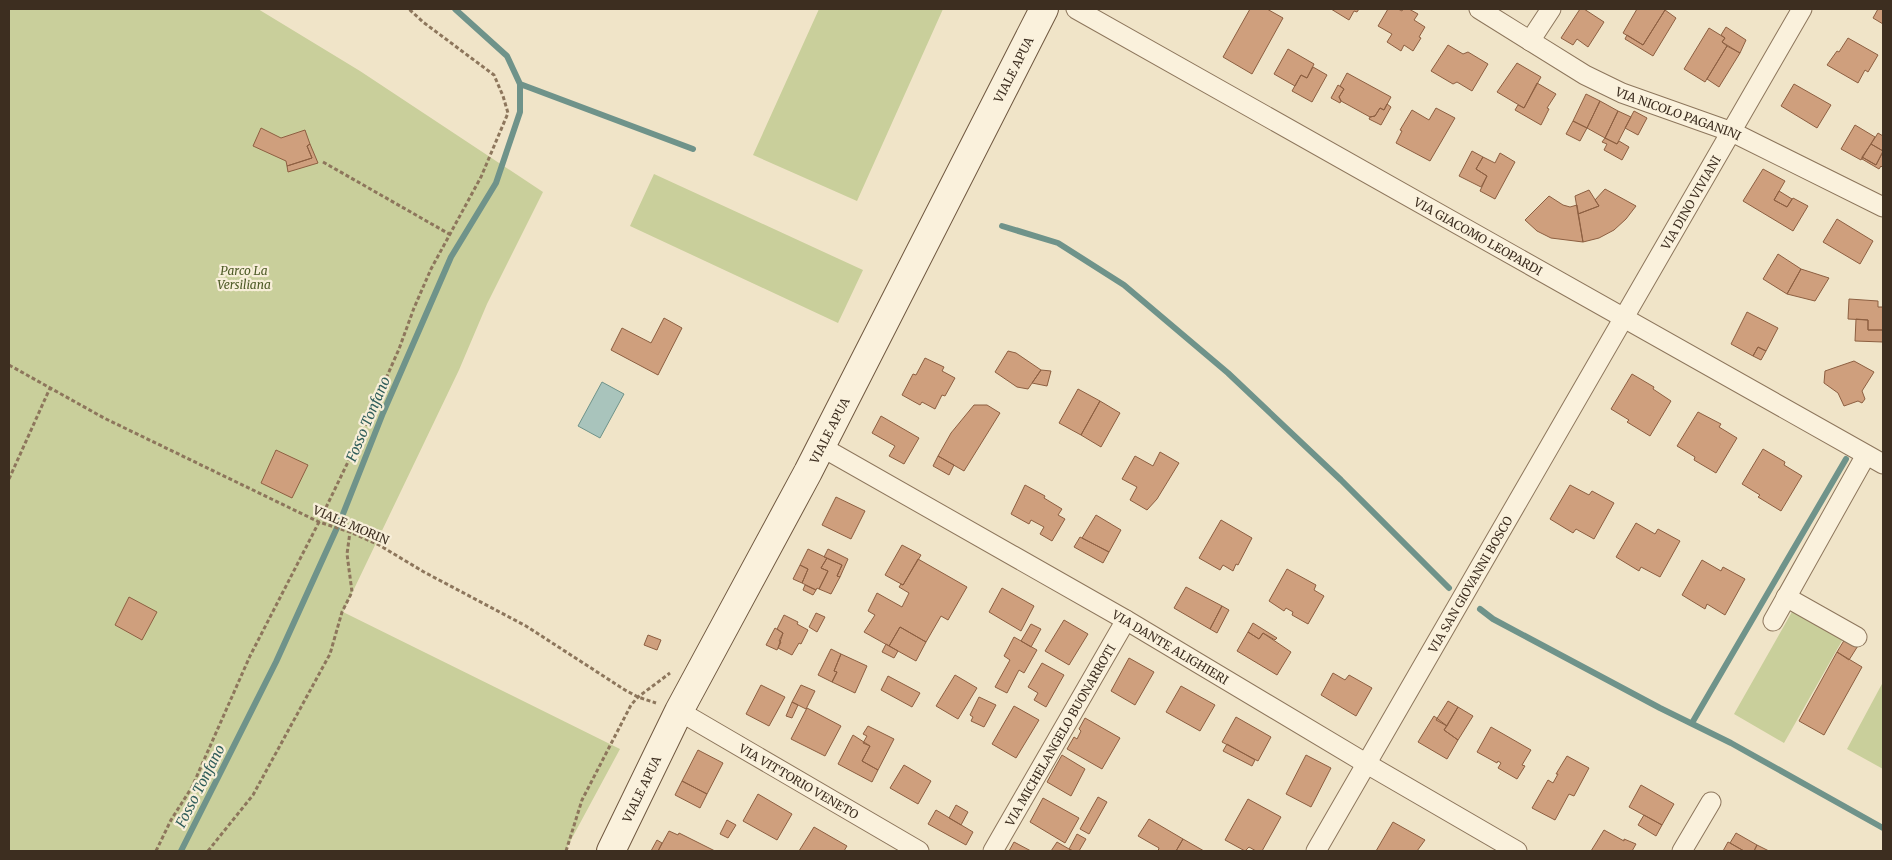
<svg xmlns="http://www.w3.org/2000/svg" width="1892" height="860" viewBox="0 0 1892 860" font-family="Merriweather,serif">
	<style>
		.green { fill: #c9cf9b }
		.water { fill: #a9c4bc; stroke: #6f938a }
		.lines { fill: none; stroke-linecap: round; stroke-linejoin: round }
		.stream { stroke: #6f938a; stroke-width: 6 }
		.building { fill: #cf9f7d; stroke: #8d5f41 }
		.street-casing { stroke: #8d765c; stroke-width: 21 }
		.secondary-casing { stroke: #6f573f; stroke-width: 30 }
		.path { stroke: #8d765c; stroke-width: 3; stroke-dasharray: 4 2.5; stroke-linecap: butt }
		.street { stroke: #faf1dc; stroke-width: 19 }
		.secondary { stroke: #faf1dc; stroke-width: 28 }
		.labels { text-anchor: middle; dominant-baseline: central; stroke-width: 4.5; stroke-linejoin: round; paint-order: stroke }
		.street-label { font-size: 12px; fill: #3d2e20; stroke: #f7eed8 }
		.park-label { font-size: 12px; font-style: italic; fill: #4d5a26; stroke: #f7eed8 }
		.water-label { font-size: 14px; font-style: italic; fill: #2f5d5a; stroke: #f7eed8 }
	</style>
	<rect width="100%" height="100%" fill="#f0e4c8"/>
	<!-- green -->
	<path class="green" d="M9 9H258L360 71 543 192 487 304 459 370 343 612 620 749 565 851H9Z
		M819 9H943L857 201 753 155Z
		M654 174 863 270 838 323 630 226Z
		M1793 610 1843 639 1784 743 1734 714Z
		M1883 682V769L1847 749Z"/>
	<!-- water -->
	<path class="water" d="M602 382 624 394 600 438 578 426Z"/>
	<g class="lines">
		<!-- stream -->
		<path class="stream" d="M520 84 693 149
			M1002 226 1058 243 1124 285 1228 373 1341 480 1449 588
			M1480 609 1493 619 1660 708 1731 743 1883 828
			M1692 723 1846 459
			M181 851 276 662 341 519 383 413 451 257 496 183 520 112V84L507 56 455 9"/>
	</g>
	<!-- building -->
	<path class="building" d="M1250 9H1267L1283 18 1252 74 1223 57Z
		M1331 9H1359L1357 12 1354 11 1349 20Z
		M1388 9H1398L1402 11 1403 9H1409L1418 14 1414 20 1425 27 1419 37 1421 38 1413 51 1404 45 1401 51 1387 42 1392 34 1378 26Z
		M1580 9H1584L1604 22 1588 47 1577 39 1573 45 1561 38Z
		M1637 9H1662L1665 10 1643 45 1623 33Z
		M1878 9H1883V24L1873 18Z
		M1665 10 1676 18 1653 56 1625 39 1627 35 1643 45Z
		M1726 27 1746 40 1740 53 1722 42 1725 38 1721 35Z
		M1709 28 1725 38 1722 42 1727 46 1705 82 1684 69Z
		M1848 38 1878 55 1868 72 1865 70 1858 83 1827 65 1837 51 1839 52Z
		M1448 45 1463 54 1468 52 1488 64 1472 91 1457 82 1453 84 1431 71Z
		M1727 46 1740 53 1719 87 1707 79Z
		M1288 49 1314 64 1307 78 1301 75 1295 86 1274 74Z
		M1517 63 1541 77 1524 108 1497 92Z
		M1313 67 1327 75 1312 102 1292 91 1301 75 1307 78Z
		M1347 73 1391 97 1384 110 1380 108 1375 116 1370 117 1341 101 1339 97 1344 89 1340 86Z
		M1537 83 1556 94 1547 108 1549 109 1541 125 1515 110 1518 105 1524 108Z
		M1794 84 1831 105 1817 128 1781 106Z
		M1338 85 1344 89 1339 97 1341 101 1340 103 1331 98Z
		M1586 94 1600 101 1587 128 1573 121Z
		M1600 101 1618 111 1605 138 1587 128Z
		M1387 104 1391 107 1381 125 1369 119 1370 117 1375 116 1380 108 1384 110Z
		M1436 108 1455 118 1430 161 1396 143 1402 131 1400 130 1412 110 1429 120Z
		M1618 111 1631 117 1617 144 1605 138Z
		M1634 111 1647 118 1638 135 1625 128Z
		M1573 121 1587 128 1580 141 1566 134Z
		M1855 125 1875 137 1861 160 1841 149Z
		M261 128 281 138 305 130 310 144 307 146 312 158 287 166 286 161 253 146Z
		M1878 133 1883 136V151L1871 144Z
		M1605 138 1617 144 1619 141 1629 147 1622 160 1604 150 1607 144 1602 142Z
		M310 144 318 163 288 172 287 166 312 158 307 146Z
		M1871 144 1883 151 1876 165 1862 157Z
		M1472 151 1483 157 1476 169 1487 176 1481 187 1459 176Z
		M1883 152V168L1881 166 1879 169 1862 159V157L1876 165Z
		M1500 153 1515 162 1495 199 1480 191 1487 176 1476 169 1483 157 1495 163Z
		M1763 169 1785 181 1774 200 1787 207 1793 198 1808 206 1793 231 1743 201Z
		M1605 189 1636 206 1626 219 1614 230 1599 238 1583 242 1578 214 1599 206 1595 200Z
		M1589 190 1599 206 1578 214 1575 196Z
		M1779 191 1792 199 1787 207 1774 200Z
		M1549 196 1563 205 1570 207 1577 205 1583 242 1551 238 1537 231 1525 220Z
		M1837 219 1873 241 1860 264 1823 242Z
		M1778 254 1801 269 1787 294 1763 279Z
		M1801 269 1829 278 1815 301 1787 294Z
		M1849 299 1878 301V307H1883V330H1868V320L1848 319Z
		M1747 312 1778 328 1766 351 1758 347 1753 356 1731 344Z
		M664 318 682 328 658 375 611 350 622 328 651 343Z
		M1856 319 1868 320V330H1883V342L1855 341Z
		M1758 347 1766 351 1761 360 1753 356Z
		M1008 351 1016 353 1041 370 1028 389 1017 387 995 372Z
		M925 358 944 367 942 371 955 378 945 396 942 395 935 409 922 402 920 405 902 395 913 374 916 375Z
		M1854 361 1874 372 1862 391 1865 399 1862 403 1858 401 1844 406 1838 393 1824 383 1825 371Z
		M1041 370 1051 371 1047 386 1032 383Z
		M1632 374 1654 387 1653 389 1671 401 1650 436 1627 422 1629 420 1611 409Z
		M1078 389 1100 401 1081 435 1059 423Z
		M1100 401 1120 413 1101 447 1081 435Z
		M974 405H987L1000 413 964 471 938 456 951 433Z
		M1698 412 1721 424 1719 427 1737 438 1716 473 1694 460 1695 457 1677 446Z
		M881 416 919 438 904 464 889 456 895 446 872 433Z
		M1763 449 1785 462 1784 465 1802 476 1781 511 1758 497 1760 495 1742 484Z
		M276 450 308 465 292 498 261 483Z
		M1160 452 1179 463 1157 499 1147 510 1130 500 1137 487 1122 479 1135 456 1153 466Z
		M938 456 954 465 949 475 933 466Z
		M1025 485 1045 496 1044 498 1062 509 1058 515 1065 519 1052 541 1040 534 1044 527 1031 520 1029 524 1011 514Z
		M1570 485 1589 495 1592 491 1614 503 1594 539 1576 529 1573 533 1550 519Z
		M836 497 865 511 851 539 822 525Z
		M1096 515 1121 530 1109 552 1082 538Z
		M1221 520 1252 538 1238 565 1236 564 1233 571 1223 565 1220 570 1199 558Z
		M1636 523 1655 534 1658 529 1680 541 1660 577 1641 567 1639 571 1616 557Z
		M1080 537 1109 552 1103 563 1074 547Z
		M902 545 921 555 903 585 885 575Z
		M808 549 827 558 821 568 828 571 819 589 817 588 816 590 802 583 808 569 800 565Z
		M828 549 848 559 840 577 837 576 842 565 824 557Z
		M827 558 842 565 837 576 840 577 831 594 819 589 828 571 821 568Z
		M918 559 967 587 948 620 941 616 926 642 900 627 889 646 864 632 875 615 868 611 877 593 902 607 909 593 899 587 901 584 903 585Z
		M1702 560 1721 571 1723 567 1745 579 1725 615 1707 604 1705 609 1682 595Z
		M800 565 808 569 802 583 793 579Z
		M1287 569 1316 585 1314 590 1324 596 1308 624 1292 615 1293 612 1286 608 1284 611 1269 601Z
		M805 585 816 590 813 595 803 590Z
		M1186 587 1222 606 1210 629 1174 608Z
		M1002 588 1034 606 1021 631 989 612Z
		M129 597 157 612 142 640 115 625Z
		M1222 606 1229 610 1217 633 1210 629Z
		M816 613 825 617 817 632 809 627Z
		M784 615 798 622 797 624 808 630 801 644 799 643 792 655 778 648 783 633 777 629Z
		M1064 620 1088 634 1069 665 1045 651Z
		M1253 623 1277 638 1275 640 1263 633 1259 639 1248 632Z
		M1031 624 1041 629 1031 647 1021 641Z
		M900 627 926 642 916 661 889 646Z
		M775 628 783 633 779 641 781 642 777 650 766 645Z
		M1248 632 1259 639 1263 633 1291 652 1277 675 1237 651Z
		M1848 634 1861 641 1849 660 1837 652Z
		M648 635 661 640 657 650 644 645Z
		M1014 637 1037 650 1024 673 1019 670 1007 693 995 687 1010 660 1004 656Z
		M886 644 898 651 894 658 882 652Z
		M831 649 841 654 834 671 837 672 832 682 818 675Z
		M1837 652 1862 667 1824 735 1799 721Z
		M841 654 867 666 855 693 832 682 837 672 834 671Z
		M1129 658 1154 672 1135 705 1111 691Z
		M1042 663 1064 675 1046 707 1034 700 1038 693 1028 687Z
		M1333 673 1345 680 1349 675 1372 688 1356 716 1321 695Z
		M955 675 977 688 958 719 936 706Z
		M888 676 920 693 912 707 881 690Z
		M761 685 785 697 769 726 746 714Z
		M801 685 815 691 806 709 792 702Z
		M1181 686 1215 705 1200 731 1166 712Z
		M979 697 996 705 984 727 971 721 973 717 970 715Z
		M1448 701 1458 707 1447 726 1436 720Z
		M792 702 798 705 792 718 786 716Z
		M1014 706 1039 720 1016 758 992 744Z
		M1458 707 1473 716 1458 740 1444 730Z
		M807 708 841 726 825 756 791 739Z
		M1434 716 1447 726 1444 730 1458 740 1447 759 1418 742Z
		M1236 717 1271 737 1258 761 1222 742Z
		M1085 718 1120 738 1102 769 1067 749 1074 737 1077 739 1081 731 1079 729Z
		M868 726 894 739 878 770 862 761 870 746 863 743 867 736 863 734Z
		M1491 727 1531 750 1522 765 1525 766 1517 779 1498 768 1501 763 1498 761 1497 763 1477 752Z
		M853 735 870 746 862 761 878 770 872 782 838 764Z
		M1227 744 1255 760 1252 766 1223 751Z
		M698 750 723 763 707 794 682 781Z
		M1062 755 1085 769 1071 796 1047 782Z
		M1306 755 1331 768 1311 807 1286 794Z
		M1567 756 1589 768 1574 796 1569 794 1555 820 1532 808 1548 780 1553 783 1558 774H1556Z
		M904 765 931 781 918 804 890 788Z
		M682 781 707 794 700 808 675 795Z
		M1641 785 1674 804 1662 825 1629 807Z
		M758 794 792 814 777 840 743 821Z
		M1098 797 1107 802 1089 834 1080 829Z
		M1043 798 1079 818 1065 843 1030 822Z
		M1248 799 1281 817 1262 851H1256L1249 847 1245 851 1225 840Z
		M956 805 968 812 961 825 949 818Z
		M936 810 973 832 966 845 928 824Z
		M1644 815 1662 825 1656 836 1638 825Z
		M1149 819 1183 839 1176 851H1158L1159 848 1138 836Z
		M727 820 736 825 728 838 720 834Z
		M1393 822 1425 840 1417 851H1376Z
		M814 827 847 846 844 851H799Z
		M1604 830 1624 841V839L1636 844 1632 851H1591Z
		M669 831 678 835 679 833 715 851H658Z
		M1736 833 1757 845 1754 851H1744L1730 843Z
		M1077 834 1086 839 1079 851H1073L1069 849Z
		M1183 839 1204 851H1176Z
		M657 840 662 843 658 851H651Z
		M1014 842 1031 851H1009Z
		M1057 842 1069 849 1073 851H1051Z
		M1728 842 1730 843 1744 851H1723Z
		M1757 845 1769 851H1754Z"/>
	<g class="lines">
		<!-- street casing -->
		<g class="street-casing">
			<g id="street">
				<path id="s1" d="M1076 9 1883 464"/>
				<path id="s2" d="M1479 9 1585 75 1622 93 1732 132 1883 207"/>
				<path d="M1530 41 1551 9"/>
				<path id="s3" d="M820 446 1126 620 1367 764 1517 851"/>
				<path d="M1786 597 1857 637"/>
				<path d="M1773 621 1866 455"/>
				<path id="s4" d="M679 711 919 851"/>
				<path id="s5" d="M993 851 1126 620"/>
				<path id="s6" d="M1316 851 1802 9"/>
				<path d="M1682 851 1711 802"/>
			</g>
		</g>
		<!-- secondary casing -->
		<g class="secondary-casing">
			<g id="secondary">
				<path id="s7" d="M611 851 679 711 808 472 1044 9"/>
			</g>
		</g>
		<!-- path -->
		<path class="path" d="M323 162 451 235
			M9 365 104 418 319 522 350 532 379 545 424 572 526 626 625 690 638 697 656 703
			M9 479 50 388
			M156 851 171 820 192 787 250 656 319 522 361 435 399 349 414 308 431 269 481 177 508 113 503 96 494 75 423 22 409 9
			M208 851 253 795 330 654 342 612 352 592 347 554 350 532
			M566 851 582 800 631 705 638 697 670 673"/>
		<!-- street -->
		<use href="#street" class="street"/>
		<!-- secondary -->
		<use href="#secondary" class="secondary"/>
	</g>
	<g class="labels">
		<!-- street labels -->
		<g class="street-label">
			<text stroke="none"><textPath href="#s7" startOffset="879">VIALE APUA</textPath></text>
			<text stroke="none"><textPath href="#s2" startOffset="226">VIA NICOLO PAGANINI</textPath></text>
			<text stroke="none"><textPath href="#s6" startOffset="749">VIA DINO VIVIANI</textPath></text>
			<text stroke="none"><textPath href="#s1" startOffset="462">VIA GIACOMO LEOPARDI</textPath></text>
			<text stroke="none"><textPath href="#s7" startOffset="474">VIALE APUA</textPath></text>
			<text transform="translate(351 525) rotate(23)">VIALE MORIN</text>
			<text stroke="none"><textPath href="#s6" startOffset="308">VIA SAN GIOVANNI BOSCO</textPath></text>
			<text stroke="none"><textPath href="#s3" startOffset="404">VIA DANTE ALIGHIERI</textPath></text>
			<text stroke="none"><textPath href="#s5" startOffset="134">VIA MICHELANGELO BUONARROTI</textPath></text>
			<text stroke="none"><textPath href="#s4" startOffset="139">VIA VITTORIO VENETO</textPath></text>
			<text stroke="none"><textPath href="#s7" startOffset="69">VIALE APUA</textPath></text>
		</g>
		<!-- park labels -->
		<g class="park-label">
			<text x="244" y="270">Parco La<tspan x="244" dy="14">Versiliana</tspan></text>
		</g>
		<!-- water labels -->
		<g class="water-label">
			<text transform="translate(368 419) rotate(-67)">Fosso Tonfano</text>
			<text transform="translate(200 786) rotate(-63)">Fosso Tonfano</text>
		</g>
	</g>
	<!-- border -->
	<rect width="1892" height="860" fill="none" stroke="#3d2e20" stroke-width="20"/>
</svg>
